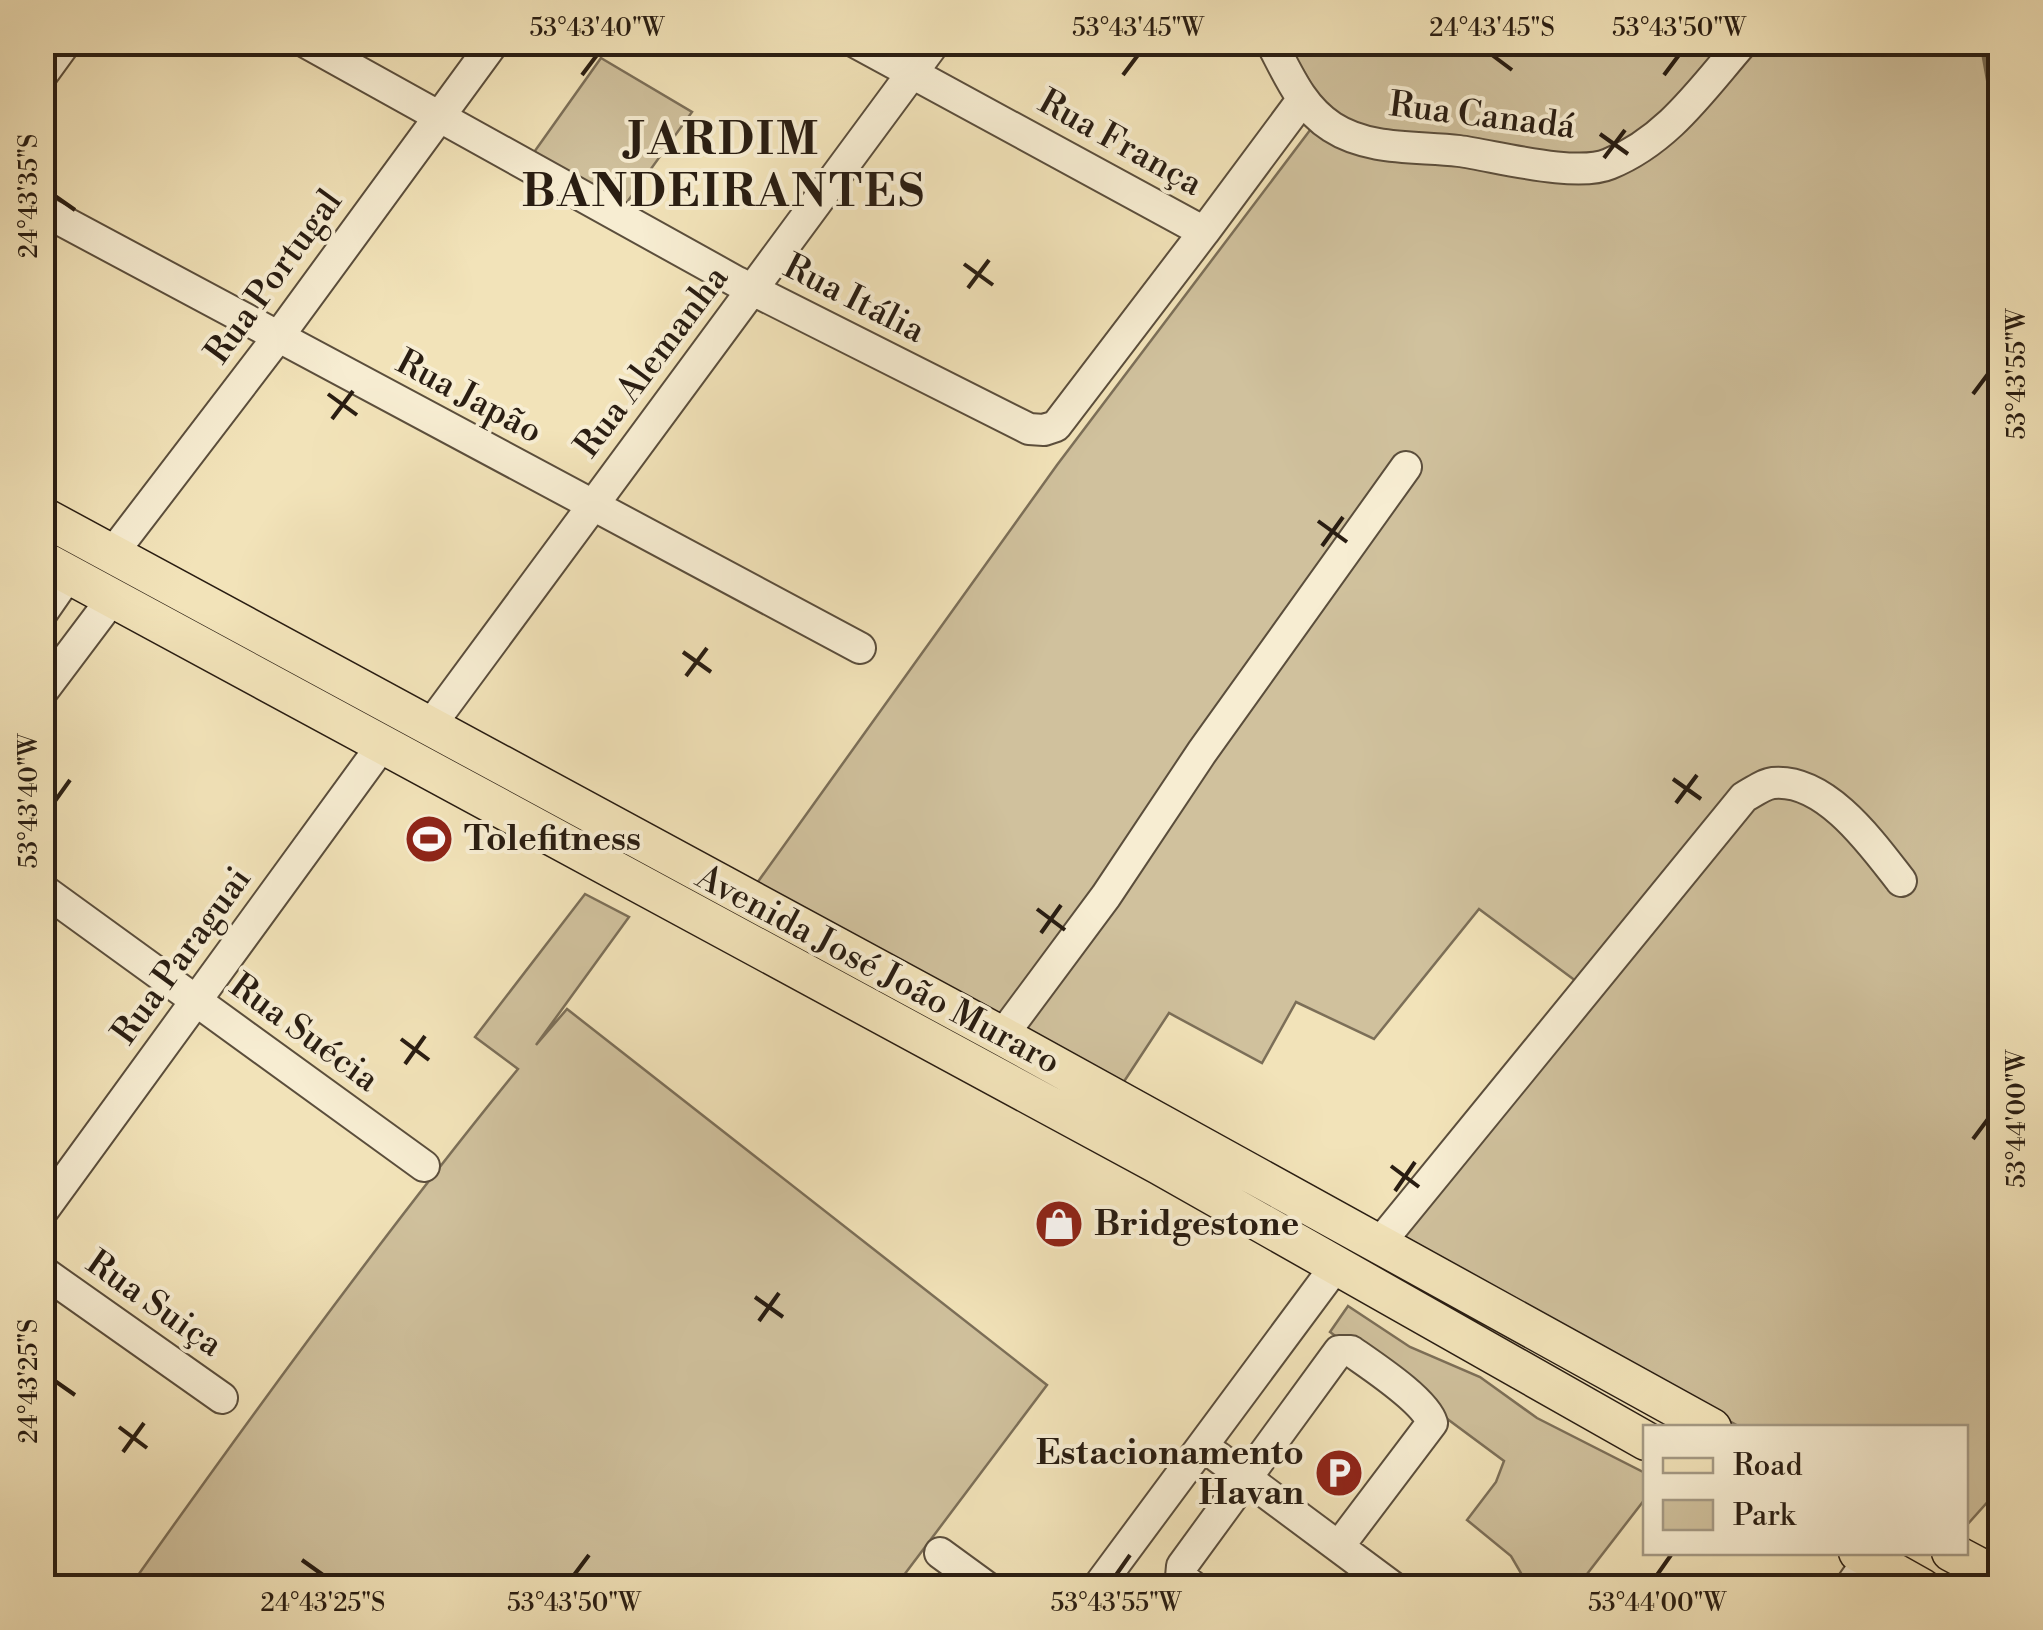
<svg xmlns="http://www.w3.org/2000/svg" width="2043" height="1630" viewBox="0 0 2043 1630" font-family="'Libre Bodoni',serif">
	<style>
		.green { fill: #d0c19d; stroke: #7c6f58; stroke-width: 2.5 }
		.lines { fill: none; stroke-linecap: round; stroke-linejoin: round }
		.stream { stroke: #796c54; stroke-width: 6 }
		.minor-casing { stroke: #5b4e3c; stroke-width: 34 }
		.major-casing { stroke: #291d12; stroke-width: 41 }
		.minor { stroke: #f7edd2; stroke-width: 30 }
		.major { stroke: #f2e3b9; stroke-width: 38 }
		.ticks { fill: none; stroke: #291d12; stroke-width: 4 }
		.labels { text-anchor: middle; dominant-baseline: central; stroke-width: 8; stroke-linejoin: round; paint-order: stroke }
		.street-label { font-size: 35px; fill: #291d12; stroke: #f7edd2 }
		.poi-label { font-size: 35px; font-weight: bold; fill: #291d12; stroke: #f7edd2; text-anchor: start }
		.district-label { font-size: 45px; font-weight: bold; letter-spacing: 2.5px; fill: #291d12; stroke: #f7edd2 }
		.neatline { fill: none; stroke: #291d12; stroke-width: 4 }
		.ticks-label { font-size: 25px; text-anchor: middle; fill: #291d12 }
	</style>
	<rect width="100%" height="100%" fill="#f2e3b9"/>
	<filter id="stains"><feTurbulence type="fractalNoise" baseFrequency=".002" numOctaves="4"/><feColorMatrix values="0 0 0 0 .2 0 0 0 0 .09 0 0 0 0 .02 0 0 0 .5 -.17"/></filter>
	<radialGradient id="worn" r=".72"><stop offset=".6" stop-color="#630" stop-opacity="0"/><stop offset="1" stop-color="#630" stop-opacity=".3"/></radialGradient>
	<!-- green -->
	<path class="green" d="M1287 43H2000V1488L1966 1526V1428L1740 1427 1398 1233 1592 993 1479 909 1374 1039 1296 1002 1262 1063 1169 1013 1123 1083 757 883 1057 465 1326 109Z
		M601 58 692 112 625 205 532 155Z
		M585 894 629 917 536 1045 567 1009 1047 1385 895 1587 129 1588C254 1411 382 1236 518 1069L475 1037Z
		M1348 1306 1410 1347 1480 1377 1537 1418 1645 1473V1499L1577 1587H1529L1511 1556 1467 1520 1496 1482 1504 1461 1330 1332Z"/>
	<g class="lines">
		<!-- stream -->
		<path class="stream" d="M1982 42 1991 92 2000 210"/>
		<!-- minor casing -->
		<g class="minor-casing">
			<path id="minor" d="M305 42 737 282 1029 429 1044 430 1056 426 1204 232
				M855 42 1204 232 1302 100
				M1271 42C1288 74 1301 107 1332 127 1369 151 1418 146 1459 151 1496 156 1576 178 1609 164 1668 140 1702 89 1743 42
				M42 75 66 42
				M42 210 860 648
				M112 554 278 337 494 42
				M42 613 69 574
				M42 692 112 599
				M430 726 935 42
				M42 889 424 1166
				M1002 1036 1106 896 1202 752 1406 467
				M42 1212 383 744
				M1379 1244 1744 797C1753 792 1764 784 1773 783 1826 778 1873 845 1901 881
				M42 1271 222 1398
				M1203 1446 1394 1588
				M940 1553 988 1588
				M1097 1588 1335 1267
				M1195 1588 1181 1577 1182 1566 1339 1351H1351C1372 1366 1425 1400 1432 1423L1339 1546
				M1849 1588 1874 1552"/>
		</g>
		<!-- major casing -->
		<g class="major-casing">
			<path id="major" d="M42 516 1002 1036 1712 1428
				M42 560 1159 1165 1646 1441
				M1858 1552 1922 1588
				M1951 1552 2000 1578"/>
		</g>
		<!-- minor -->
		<use href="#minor" class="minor"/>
		<!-- major -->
		<use href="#major" class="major"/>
	</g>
	<!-- ticks -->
	<path class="ticks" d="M1492 55 1512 70M582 75 597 55M1123 75 1138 55M1664 75 1679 55M1600 134 1628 154M1604 158 1625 130M55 196 75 210M964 264 993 285M968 288 989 260M328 394 357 415M1973 394 1988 374M332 419 353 391M1318 521 1347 542M1322 546 1343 517M683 652 711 672M686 676 707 648M1673 779 1701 799M55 801 70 780M1676 803 1697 775M1037 909 1065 930M1041 933 1061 905M401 1039 429 1060M405 1064 425 1036M1973 1139 1988 1119M1391 1166 1419 1187M1395 1191 1415 1162M755 1297 783 1317M759 1321 779 1293M55 1381 75 1395M119 1427 147 1448M123 1452 144 1423M302 1560 323 1575M574 1575 589 1555M1116 1575 1130 1555M1657 1575 1671 1555"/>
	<!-- icons -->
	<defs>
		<g id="stadium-disc" transform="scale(2.5)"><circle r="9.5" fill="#8f2418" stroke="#f7edd2"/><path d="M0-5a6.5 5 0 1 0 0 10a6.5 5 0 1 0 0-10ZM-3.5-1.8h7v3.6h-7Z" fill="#fff"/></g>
		<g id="shop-disc" transform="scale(2.5)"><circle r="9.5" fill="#8f2418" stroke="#f7edd2"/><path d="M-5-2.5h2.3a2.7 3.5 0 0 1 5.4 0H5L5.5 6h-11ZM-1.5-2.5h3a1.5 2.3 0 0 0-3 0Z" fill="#fff"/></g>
		<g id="parking-disc" transform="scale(2.5)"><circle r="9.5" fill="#8f2418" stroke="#f7edd2"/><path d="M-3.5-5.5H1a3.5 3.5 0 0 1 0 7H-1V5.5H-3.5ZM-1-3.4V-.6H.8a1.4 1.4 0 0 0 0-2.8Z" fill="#fff"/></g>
	</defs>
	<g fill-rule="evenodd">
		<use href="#stadium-disc" x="429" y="839"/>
		<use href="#shop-disc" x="1059" y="1224"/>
		<use href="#parking-disc" x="1339" y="1473"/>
	</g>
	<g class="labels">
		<!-- street labels -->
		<g class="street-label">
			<text transform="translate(1482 116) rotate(7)">Rua Canadá</text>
			<text transform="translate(1120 143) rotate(29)">Rua França</text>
			<text transform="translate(274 277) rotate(-54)">Rua Portugal</text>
			<text transform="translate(854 299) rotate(27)">Rua Itália</text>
			<text transform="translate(652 362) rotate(-53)">Rua Alemanha</text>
			<text transform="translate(469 397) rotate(28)">Rua Japão</text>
			<text transform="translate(182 956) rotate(-54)">Rua Paraguai</text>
			<text transform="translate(878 970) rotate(28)">Avenida José João Muraro</text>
			<text transform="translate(304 1033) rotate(36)">Rua Suécia</text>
			<text transform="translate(154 1304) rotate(35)">Rua Suiça</text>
		</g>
		<!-- poi labels -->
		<g class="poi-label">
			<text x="464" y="839">Tolefitness</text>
			<text x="1094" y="1224">Bridgestone</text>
			<text x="1304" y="1453" text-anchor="end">Estacionamento<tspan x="1304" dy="40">Havan</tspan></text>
		</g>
		<!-- district labels -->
		<g class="district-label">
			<text x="724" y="140">JARDIM<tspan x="724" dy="52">BANDEIRANTES</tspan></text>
		</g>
	</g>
	<!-- margin -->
	<rect width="2043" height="1630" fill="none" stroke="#f2e3b9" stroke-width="110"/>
	<!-- legend -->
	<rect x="1643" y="1425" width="325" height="130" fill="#f7edd2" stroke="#a59a85" stroke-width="2.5"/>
	<rect x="1663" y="1458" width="50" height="15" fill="#f2e3b9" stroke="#a59a85" stroke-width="2.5"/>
	<text x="1733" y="1475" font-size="30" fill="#291d12">Road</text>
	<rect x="1663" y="1500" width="50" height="30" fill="#d0c19d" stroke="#a59a85" stroke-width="2.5"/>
	<text x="1733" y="1525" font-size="30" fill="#291d12">Park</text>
	<rect x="55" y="55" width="1933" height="1520" class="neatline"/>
	<g class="ticks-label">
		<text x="597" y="36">53°43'40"W</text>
		<text x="1138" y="36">53°43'45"W</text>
		<text x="1492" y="36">24°43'45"S</text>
		<text x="1679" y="36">53°43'50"W</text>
		<text transform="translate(28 196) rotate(-90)" y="9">24°43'35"S</text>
		<text transform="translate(2016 374) rotate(-90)" y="9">53°43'55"W</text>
		<text transform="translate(28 801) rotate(-90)" y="9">53°43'40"W</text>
		<text transform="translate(2016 1119) rotate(-90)" y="9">53°44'00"W</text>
		<text transform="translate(28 1381) rotate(-90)" y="9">24°43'25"S</text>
		<text x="323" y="1611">24°43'25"S</text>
		<text x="574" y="1611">53°43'50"W</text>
		<text x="1116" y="1611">53°43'55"W</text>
		<text x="1657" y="1611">53°44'00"W</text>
	</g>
	<rect width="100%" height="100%" filter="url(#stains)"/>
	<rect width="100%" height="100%" fill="url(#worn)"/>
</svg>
